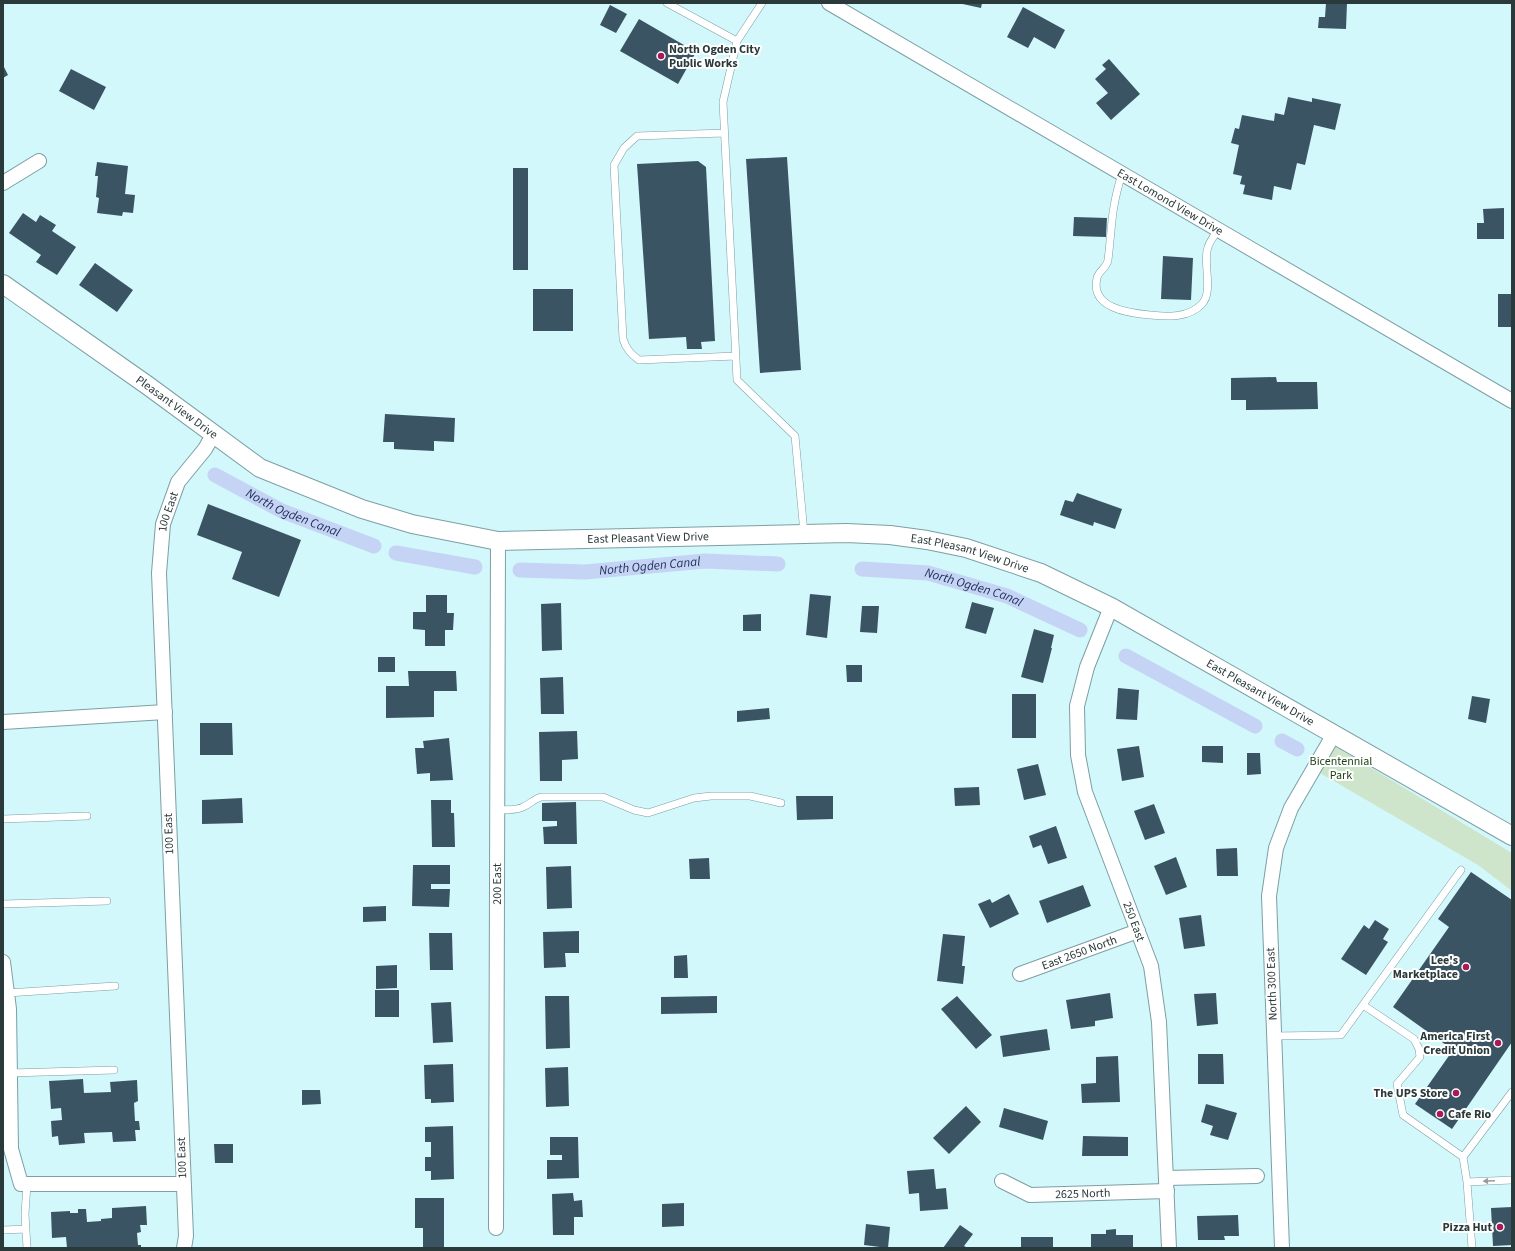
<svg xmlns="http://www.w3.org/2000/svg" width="1515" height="1251" viewBox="0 0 1515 1251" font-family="'Source Sans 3',sans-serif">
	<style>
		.green { fill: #cfe5cb }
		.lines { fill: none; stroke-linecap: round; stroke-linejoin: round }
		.canal { stroke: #c5d4f5; stroke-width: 15 }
		.building { fill: #3b5463 }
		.service-casing { stroke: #7c9fa3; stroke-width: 8 }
		.minor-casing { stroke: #7c9fa3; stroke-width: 16 }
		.tertiary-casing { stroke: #7c9fa3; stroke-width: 20 }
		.service { stroke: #fff; stroke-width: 7 }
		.minor { stroke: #fff; stroke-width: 14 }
		.tertiary { stroke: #fff; stroke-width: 18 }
		.oneway { fill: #949c9c }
		.poi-dot { fill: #a81958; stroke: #fff; stroke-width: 1.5 }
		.labels { text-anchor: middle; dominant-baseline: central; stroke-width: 4; stroke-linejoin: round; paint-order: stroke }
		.poi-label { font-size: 12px; font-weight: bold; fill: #2a393a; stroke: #fff; text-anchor: end }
		.street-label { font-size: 12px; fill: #2a393a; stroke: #fff }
		.park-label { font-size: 12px; fill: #1c3f15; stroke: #fff }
		.water-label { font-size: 13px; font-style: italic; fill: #1d2c56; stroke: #fff }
	</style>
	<rect width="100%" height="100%" fill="#d2f8fc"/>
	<!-- green -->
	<path class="green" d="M1335 746 1512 853V891L1478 865 1320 773Z"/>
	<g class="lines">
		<!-- canal -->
		<g class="canal">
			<path id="s1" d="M215 475 282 511 374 546"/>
			<path d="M396 553 475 567"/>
			<path id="s2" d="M862 569 928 573 1007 596 1080 630"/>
			<path id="s3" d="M520 570 585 572 705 561 778 564"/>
			<path d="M1126 656 1255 726"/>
			<path d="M1282 741 1297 749"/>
		</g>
	</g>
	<!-- building -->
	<path class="building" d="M958 3H982L981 8Z
		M1326 3H1347L1346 29 1318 28 1319 17H1325Z
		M610 5 627 14 616 33 600 25Z
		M1023 7 1065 30 1055 49 1034 37 1028 48 1007 37Z
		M639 19 696 52 678 84 620 51Z
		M1109 59 1140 94 1111 120 1096 103 1108 93 1095 79 1106 69 1102 65Z
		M3 65 8 75 3 78Z
		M71 69 106 87 94 110 59 91Z
		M1288 97 1312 102V98L1341 104 1335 130 1314 125 1305 165 1297 163 1291 190 1274 186 1272 200 1243 194 1245 185 1240 184 1242 176 1233 174 1239 145 1231 143 1235 128 1239 129 1242 115 1274 121 1275 113 1284 115Z
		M787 157 801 370 760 373 746 159Z
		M698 161 706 167 715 341 701 342 702 349H687L686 337 649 339 637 164Z
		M97 162 128 166 125 194 135 195 133 213 123 212 122 216 97 213 99 198 96 197 98 176H95Z
		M513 168H528V270H513Z
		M1504 208V239H1477V223H1484L1483 209Z
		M23 213 36 222 40 215 56 225 52 231 76 247 57 275 36 262 41 255 9 233Z
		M1074 217 1107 218 1106 237 1073 236Z
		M1163 256 1193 258 1191 300 1161 299Z
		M95 263 133 290 117 312 79 285Z
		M533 289H573V331H533Z
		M1498 294H1512V327H1498Z
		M1276 377 1277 382H1317L1318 409 1246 410V400H1231V378Z
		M385 414 455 418 454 442 434 441V451L394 449V442H383Z
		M1077 493 1122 509 1115 529 1094 522 1093 526 1060 515 1065 500 1073 502Z
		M208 504 301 540 279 597 232 579 242 552 197 535Z
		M810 594 831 596 827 638 806 635Z
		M426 595H447V613H454L453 630H445V646H425V630L413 629V612H426Z
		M972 602 994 608 986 634 965 628Z
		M561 603 562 650 542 651 541 604Z
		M862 606H879L877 633 860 632Z
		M761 614V631H743V615Z
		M1034 629 1054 635 1051 648H1052L1043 683 1021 677Z
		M378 657H395V672H378Z
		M846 665H862V682H847Z
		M408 671H456L457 691H434V717L386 718V686H409Z
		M563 677 564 714H541L540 678Z
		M1118 688 1139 690 1137 720 1116 719Z
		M1012 694H1036V738H1012Z
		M1472 696 1490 699 1486 723 1468 719Z
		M769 708 770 719 737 722V711Z
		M200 723H232L233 755H200Z
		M577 731 578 759 562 760V781H540L539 732Z
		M449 738 453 780 430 781V773L417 774 415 748H424L423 741Z
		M1139 746 1144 777 1122 781 1117 749Z
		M1202 746H1223V763L1202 762Z
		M1247 753H1260L1261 774 1247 775Z
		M1038 764 1046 795 1024 800 1017 769Z
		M979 787 980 805 955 806 954 788Z
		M796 796H833V819L797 820Z
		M242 798 243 823 202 824V800Z
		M431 800H451V813H454L455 847H432Z
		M576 802 577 844H544L543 827 557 826V821H542V803Z
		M1154 804 1165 833 1145 840 1134 811Z
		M1056 826 1067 858 1048 864 1041 845 1033 848 1029 836Z
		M1237 848 1238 876H1217L1216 849Z
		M1176 857 1187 887 1166 895 1154 866Z
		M709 858 710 879H690L689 859Z
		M413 865H450V884H431V889H450L449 907 412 906Z
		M571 866 572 908 547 909 546 867Z
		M1471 872 1512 900V1042L1452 1129 1415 1104 1453 1050 1393 1007 1449 927 1438 919Z
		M1083 885 1091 906 1047 923 1039 901Z
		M1009 894 1019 914 990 928 978 904 990 899 992 903Z
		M386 906V921L363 922V907Z
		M1201 915 1205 946 1184 949 1179 918Z
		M1375 920 1389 929 1383 939 1388 942 1366 975 1341 959 1364 925 1369 929Z
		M579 931V953H565L566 967 544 968 543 932Z
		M429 933H452L453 970H430Z
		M943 934 965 936 962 966H965L963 984 937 981Z
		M687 955 688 978H674V956Z
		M397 965V988L376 989V966Z
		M375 990H399V1017H375Z
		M1110 993 1113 1018 1095 1021V1026L1071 1029 1066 1000Z
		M1216 993 1218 1024 1197 1026 1194 994Z
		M545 996H569L570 1048 546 1049Z
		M717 996V1013L661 1014V997Z
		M957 996 992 1035 976 1049 941 1009Z
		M451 1002 453 1042 433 1043 431 1003Z
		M1047 1029 1050 1050 1003 1057 1000 1036Z
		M1198 1054H1223L1224 1084H1198Z
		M1118 1056 1120 1102 1082 1103 1081 1084 1096 1083V1057Z
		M453 1064 454 1102 431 1103V1099H425L424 1065Z
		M568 1067 569 1106 546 1107 545 1068Z
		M83 1079 84 1093 111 1092 110 1082 137 1080 138 1101 134 1103 135 1121H139L140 1130H135L136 1141 113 1142 112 1132 84 1133 85 1143 59 1145 58 1136 52 1137 51 1121 62 1120 61 1108 51 1109 49 1081Z
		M302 1090H320L321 1104 302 1105Z
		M1206 1104 1237 1113 1228 1140 1210 1135 1213 1126 1201 1122Z
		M966 1106 981 1122 949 1154 933 1138Z
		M1004 1108 1048 1121 1043 1140 999 1127Z
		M453 1126 454 1179 431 1180V1171H425V1157H431V1142H425V1127Z
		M1083 1136 1128 1137V1156H1082Z
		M550 1137H578L579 1178 547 1179V1160H562V1155H550Z
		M214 1144H233V1163H215Z
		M934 1169 936 1189 946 1188 948 1209 920 1211 919 1193 909 1194 907 1171Z
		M573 1193 574 1201 582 1200 583 1217H574V1235H553L552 1194Z
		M415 1198H444V1248H423V1228H415Z
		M684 1203V1226L662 1227V1204Z
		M146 1206 147 1225H140L141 1232 137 1233 138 1245H141V1248H67L66 1237 52 1238 51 1212 70 1211V1213H78V1209H86L87 1222 101 1221V1219L112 1218V1208Z
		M1512 1207V1245L1493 1246 1491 1208Z
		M1238 1215 1239 1236H1224L1225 1240H1198L1197 1216Z
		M866 1224 890 1227 888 1248 864 1245Z
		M960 1225 973 1234 964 1246 968 1248H943Z
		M1116 1229V1235H1133V1248H1091V1234H1106V1230Z
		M1021 1237H1053V1248H1021Z"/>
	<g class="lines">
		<!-- service casing -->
		<g class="service-casing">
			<path id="service" d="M667 3 737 41
				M762 3 737 41 723 102 737 380 795 436 804 533
				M724 133 637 136 624 148 614 165 623 339C626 349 631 354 639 360L736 356
				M1122 174C1118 186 1115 199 1113 212 1111 228 1110 244 1108 260 1107 268 1099 270 1097 278 1090 308 1128 313 1150 315 1167 317 1189 318 1202 304 1213 292 1204 267 1207 251 1208 243 1214 236 1218 230
				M497 810C505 809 516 811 523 807 530 804 534 799 541 797H603L634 810 648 813 694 798 711 796H750L781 803
				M3 819 87 816
				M3 904 107 901
				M7 993 115 986
				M1363 1005 1414 1039 1419 1049 1420 1057 1397 1084 1403 1115 1463 1157 1467 1182 1472 1248
				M1274 1036 1341 1035 1461 870
				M10 1073 114 1070
				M1463 1157 1512 1092
				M1467 1182 1512 1180
				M3 1230 26 1229
				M27 1248 25 1214 27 1184"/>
		</g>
		<!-- minor casing -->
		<g class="minor-casing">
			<g id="minor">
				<path id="s4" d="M829 3 1512 401"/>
				<path d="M3 183 39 161"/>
				<path id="s5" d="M1111 607 1087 667 1077 706 1078 755 1085 792 1151 966 1159 1022 1169 1248"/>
				<path d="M3 722 165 712"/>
				<path d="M3 962 9 1009 11 1149 21 1184H183"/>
				<path id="s6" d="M1020 974 1138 931"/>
				<path d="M1166 1178 1257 1176"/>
				<path id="s7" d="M1002 1181 1030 1195 1167 1191"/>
				<path id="s8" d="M496 1228 498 541"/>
				<path id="s9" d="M184 1248 186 1236 159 573 163 524 178 482 205 449 213 435"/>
				<path d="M1282 1248 1269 896 1276 848 1291 808 1334 734"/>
			</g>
		</g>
		<!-- tertiary casing -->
		<g class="tertiary-casing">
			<g id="tertiary">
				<path id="s10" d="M3 284 147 385 260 468 362 509 412 524 498 541 846 533 890 535 927 540 966 548 1041 573 1111 607 1512 836"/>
			</g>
		</g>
		<!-- service -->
		<use href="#service" class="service"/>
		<!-- minor -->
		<use href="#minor" class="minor"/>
		<!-- tertiary -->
		<use href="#tertiary" class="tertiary"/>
	</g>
	<!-- one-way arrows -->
	<defs><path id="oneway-solid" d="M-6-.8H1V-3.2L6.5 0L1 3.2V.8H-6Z"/></defs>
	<use class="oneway" href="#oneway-solid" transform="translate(1489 1181) rotate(177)"/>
	<!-- markers -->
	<g class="poi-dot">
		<circle cx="661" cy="56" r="4"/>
		<circle cx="1466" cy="967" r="4"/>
		<circle cx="1498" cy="1043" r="4"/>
		<circle cx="1456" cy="1093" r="4"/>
		<circle cx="1440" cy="1114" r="4"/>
		<circle cx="1500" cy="1227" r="4"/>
	</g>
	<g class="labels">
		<!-- poi labels -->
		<g class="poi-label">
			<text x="669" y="49" text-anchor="start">North Ogden City<tspan x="669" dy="14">Public Works</tspan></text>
			<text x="1458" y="960">Lee's<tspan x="1458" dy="14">Marketplace</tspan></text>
			<text x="1490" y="1036">America First<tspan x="1490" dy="14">Credit Union</tspan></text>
			<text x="1448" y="1093">The UPS Store</text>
			<text x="1448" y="1114" text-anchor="start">Cafe Rio</text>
			<text x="1492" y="1227">Pizza Hut</text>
		</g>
		<!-- street labels -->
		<g class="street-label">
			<text stroke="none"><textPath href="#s4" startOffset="395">East Lomond View Drive</textPath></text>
			<text stroke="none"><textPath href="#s10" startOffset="213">Pleasant View Drive</textPath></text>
			<text stroke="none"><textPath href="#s9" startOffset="738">100 East</textPath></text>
			<text stroke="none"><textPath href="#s10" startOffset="716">East Pleasant View Drive</textPath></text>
			<text stroke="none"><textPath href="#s10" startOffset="1040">East Pleasant View Drive</textPath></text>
			<text stroke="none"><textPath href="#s10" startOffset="1364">East Pleasant View Drive</textPath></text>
			<text transform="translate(169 834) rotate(-92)">100 East</text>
			<text stroke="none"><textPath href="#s8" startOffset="344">200 East</textPath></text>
			<text stroke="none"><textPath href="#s5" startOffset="330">250 East</textPath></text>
			<text stroke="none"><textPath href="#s6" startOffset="63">East 2650 North</textPath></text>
			<text transform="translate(1272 984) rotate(-92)">North 300 East</text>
			<text transform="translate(182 1158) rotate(-92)">100 East</text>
			<text stroke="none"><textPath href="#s7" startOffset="84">2625 North</textPath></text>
		</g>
		<!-- park labels -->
		<g class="park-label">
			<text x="1341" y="761">Bicentennial<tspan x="1341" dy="14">Park</tspan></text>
		</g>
		<!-- water labels -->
		<g class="water-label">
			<text stroke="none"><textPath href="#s1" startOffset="87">North Ogden Canal</textPath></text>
			<text stroke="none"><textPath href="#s3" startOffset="130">North Ogden Canal</textPath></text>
			<text stroke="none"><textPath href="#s2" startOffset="114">North Ogden Canal</textPath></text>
		</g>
	</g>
	<!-- border -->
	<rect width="1515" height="1251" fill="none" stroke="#2a393a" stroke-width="8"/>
</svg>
